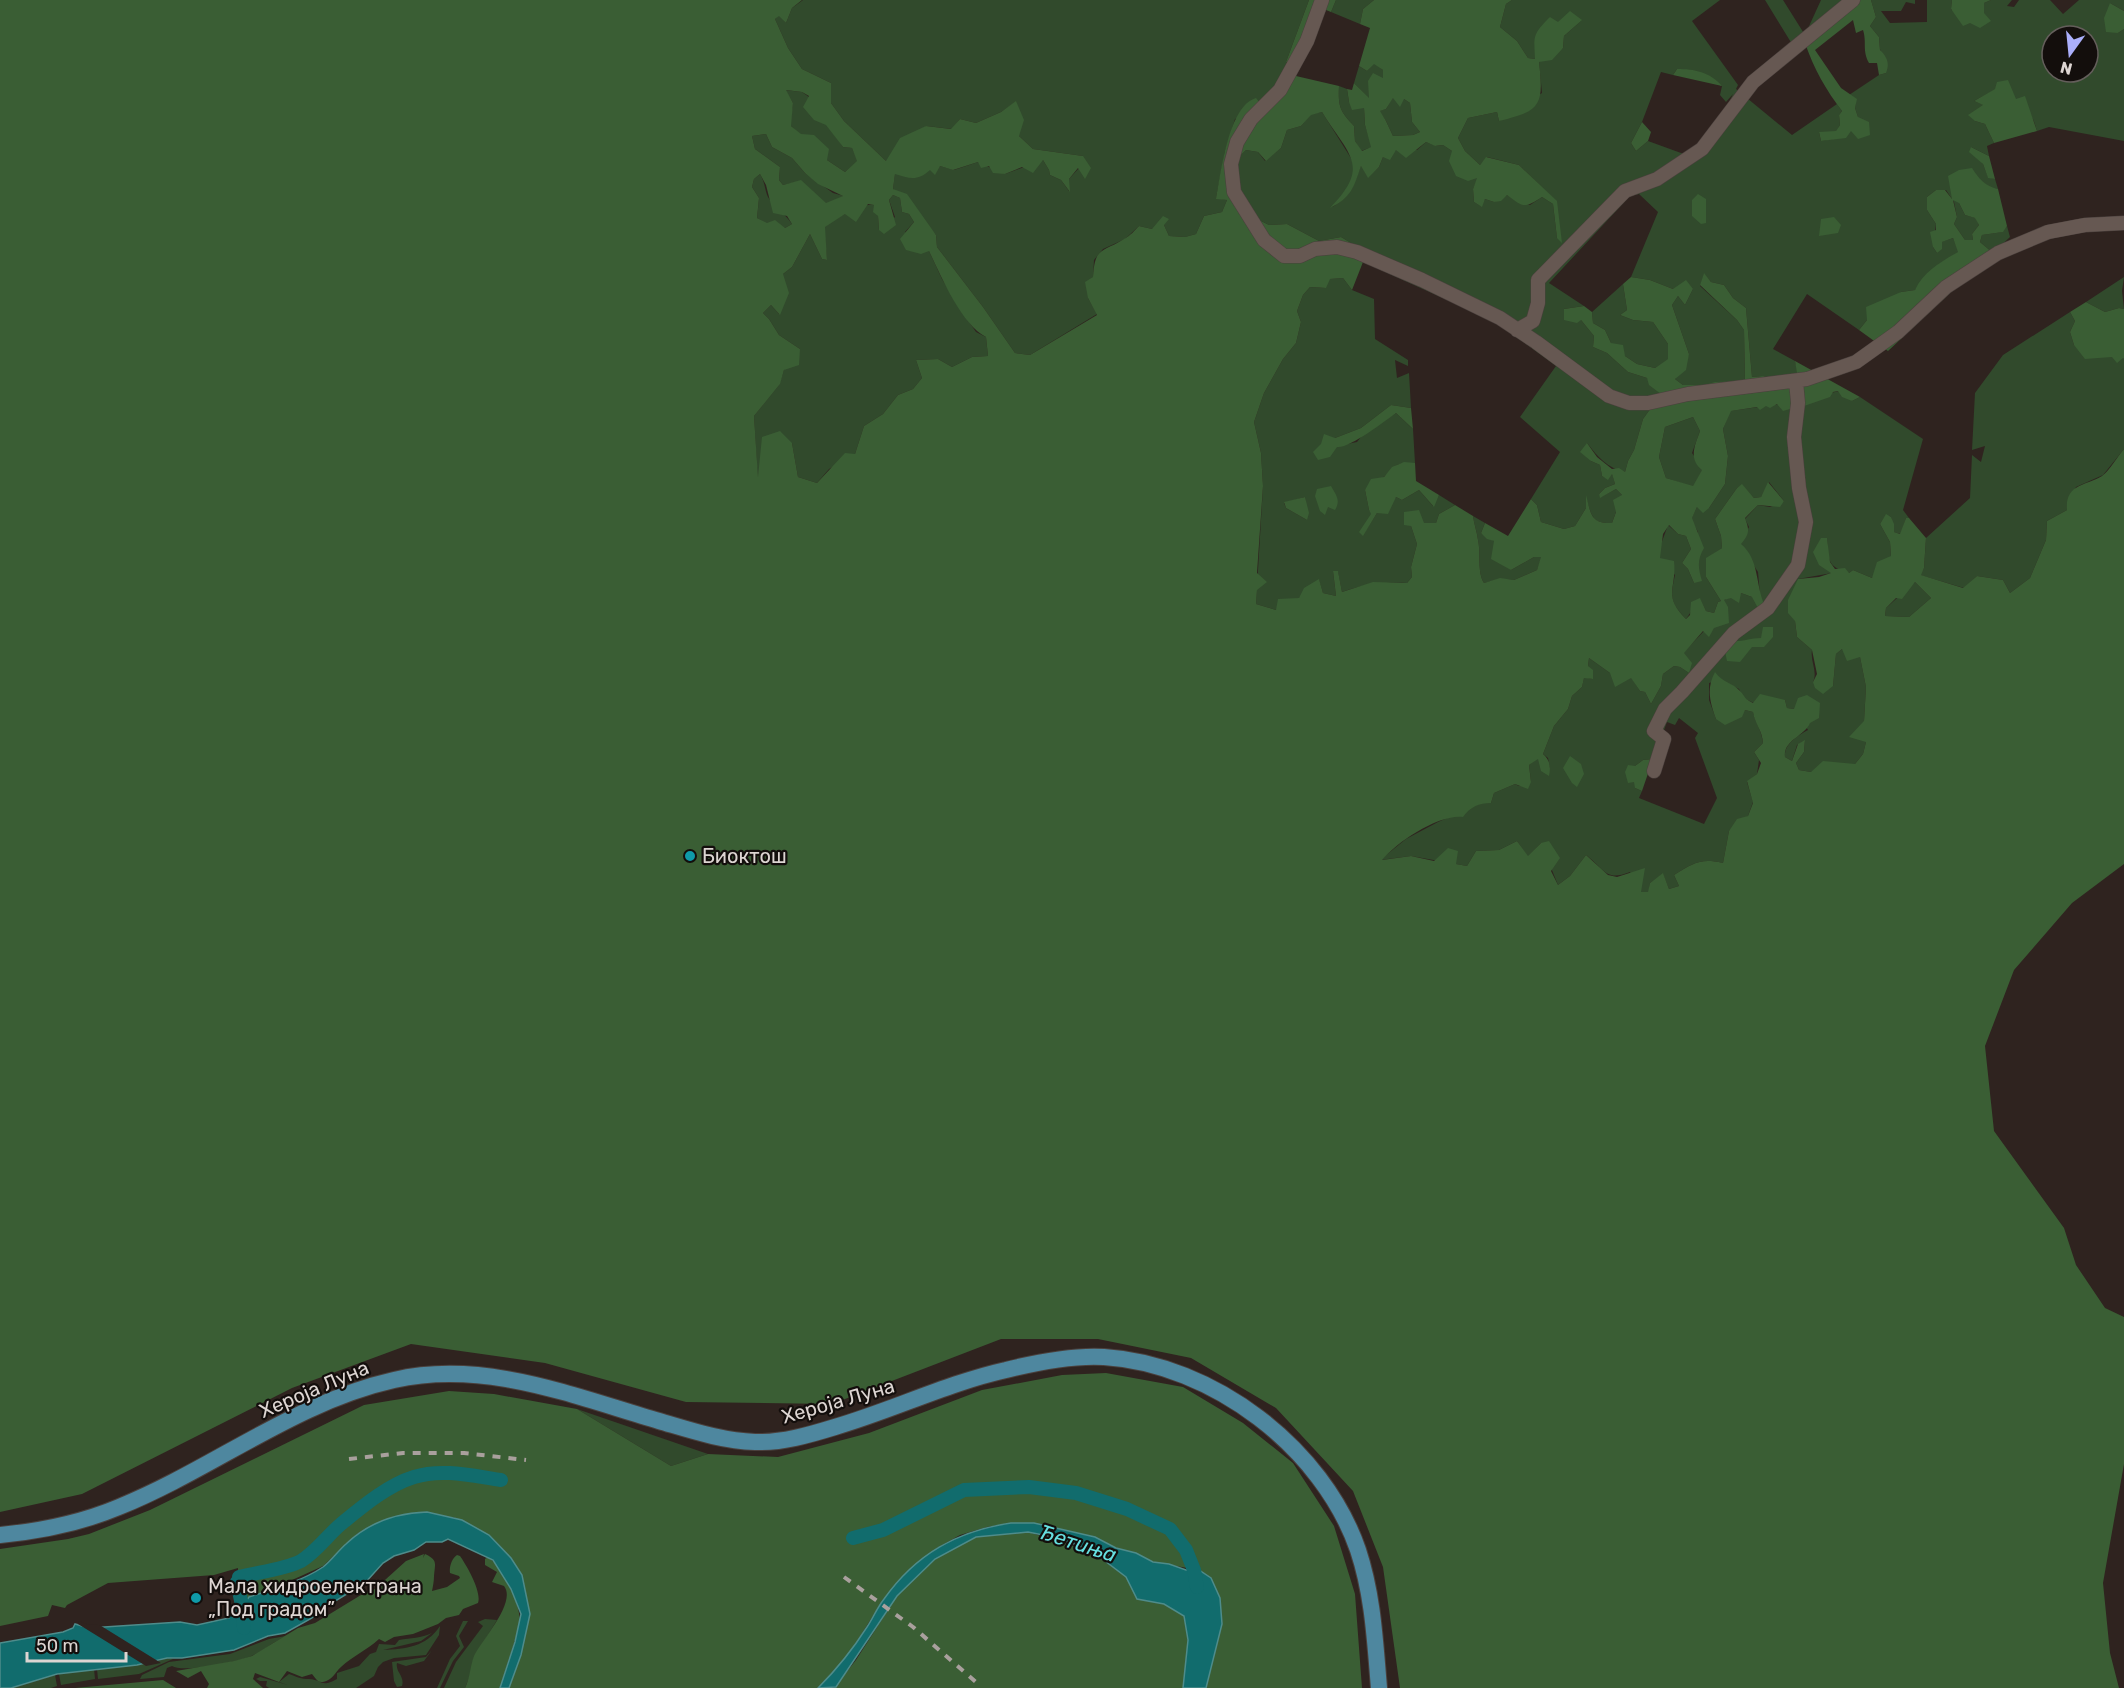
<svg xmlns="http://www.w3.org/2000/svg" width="2124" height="1688" viewBox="0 0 2124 1688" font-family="Rubik,sans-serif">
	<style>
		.green { fill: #314a2c; fill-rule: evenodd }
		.forest { fill: #3a5e34; fill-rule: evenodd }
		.water { fill: #116c6d; stroke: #4e8c8b; stroke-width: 1.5 }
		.pier { fill: #2f231f }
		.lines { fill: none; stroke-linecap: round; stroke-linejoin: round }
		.canal { stroke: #116c6d; stroke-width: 14 }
		.minor-casing { stroke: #4a403d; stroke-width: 15 }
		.major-casing { stroke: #4a403d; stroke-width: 18 }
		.minor { stroke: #665852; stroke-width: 14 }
		.major { stroke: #4e879f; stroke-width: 16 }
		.rail { stroke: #a9a09d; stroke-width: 4; stroke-dasharray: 8 8; stroke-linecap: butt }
		.culture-dot { fill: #0f9aa8; stroke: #130e0c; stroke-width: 2 }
		.labels { text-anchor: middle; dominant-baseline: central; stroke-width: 4.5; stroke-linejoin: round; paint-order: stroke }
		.poi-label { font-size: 20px; fill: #ddd5d2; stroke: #130e0c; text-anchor: start }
		.street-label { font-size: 20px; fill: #ddd5d2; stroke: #130e0c }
		.water-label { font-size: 21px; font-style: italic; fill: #66dfe0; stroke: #130e0c }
	</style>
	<rect width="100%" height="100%" fill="#2f231f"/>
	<!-- green -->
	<path class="green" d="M803 0H1309L1286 62 1300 68 1296 76 1265 111 1235 119 1225 151 1216 198 1227 200 1222 212 1204 216 1196 234 1185 237 1169 236 1164 225 1152 229 1139 226 1125 239 1103 249 1094 260 1093 277 1088 298 1097 314 1030 355 1015 353 983 307 937 247 936 235 893 189 895 173 930 169 940 166 954 170 978 162 1005 174 1043 160 1049 170 1050 175 1061 180 1069 191V179L1079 168 1083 156 1033 149 1019 136 1016 102 1001 112 976 123 960 119 952 129 926 126 887 162 844 121 831 103V83L802 69 788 48 775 19 779 15 786 23 792 8Z
		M1336 0H1374L1363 9 1360 24 1331 12Z
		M1512 0H1720L1692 21 1738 85 1736 89 1792 135 1837 104 1842 111 1839 115 1840 125 1836 132H1819L1821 141 1833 139 1858 117 1855 108 1856 99 1849 95 1879 75 1886 73 1880 49 1879 37 1870 26 1876 17 1871 0H1915V4L1906 2 1901 11H1881L1890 23 1927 22V0H1952L1951 10 1984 13V3L1991 0H2012L2007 6 2014 7 2019 0H2050L2063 14 2079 0H2124V11L2110 3 2118 33 2124 29V141L2049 127 2037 131C2029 103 2020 101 1996 89L1974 101 1984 105 1975 121 1985 124 1994 143 1987 146 1989 156 1971 147 1983 164 1988 177 1995 179 1998 189 1991 188 1979 180 1959 203 1965 215 1976 218 1979 225 1972 234 1973 240H1965L1954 224 1957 217 1954 202 1946 190H1936L1927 197V210L1936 224 1933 247 1937 253 1941 242 1953 238 1959 252 1939 264 1915 290 1901 292 1867 320 1859 330 1807 294 1773 349 1795 361 1798 373 1777 379 1763 376 1752 377 1746 308 1733 298 1724 285 1711 282 1704 274 1700 286 1737 320 1744 330 1745 382 1706 385H1683L1675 379 1689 354 1672 305 1678 296 1685 305 1693 289H1673L1650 280 1631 277 1658 212 1639 194 1630 196 1549 283 1584 306 1564 309 1581 320 1594 336 1593 347 1607 353 1628 372 1647 378 1661 394 1643 419 1634 450 1628 461 1625 472C1607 468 1598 457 1587 443L1591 461 1600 465 1602 476 1608 479 1612 473 1615 484 1605 488 1599 494 1601 497 1616 489 1622 495 1612 523C1591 524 1592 515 1586 498V508L1575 526 1564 529 1541 522 1537 505 1531 499 1560 452 1520 417 1556 366 1496 322 1363 262 1361 249 1341 237 1319 241 1287 224 1269 225 1257 219 1231 193 1240 156 1246 150 1258 152 1265 161 1281 148 1287 130 1301 126 1311 114 1322 112 1354 163V175L1345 193 1332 207C1350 198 1355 183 1361 165L1368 177 1379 167 1383 157 1396 150H1417L1426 142 1436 146 1443 145 1452 151 1478 178 1473 189 1474 202 1481 206 1485 199 1494 202 1507 195 1530 205 1542 197 1553 204 1557 238 1556 201 1519 165 1487 157 1480 165 1465 151 1458 138 1468 118 1497 112 1499 121 1542 93 1539 62 1563 48 1564 36 1582 20 1535 59 1528 58 1517 41 1500 27 1506 4ZM2052 36H2088V72H2052ZM1677 69 1722 86 1720 95 1726 102 1733 94 1704 155 1681 153 1648 141 1636 151 1631 143 1642 122 1661 72 1673 75Z
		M1765 0H1783L1805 35 1821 0H1845L1805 43 1792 44Z
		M1374 63 1383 70V79L1369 99 1354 83 1359 66 1367 71Z
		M1339 86 1347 89 1349 102 1364 108 1365 125 1372 147 1361 151 1355 141 1354 126C1340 111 1338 107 1339 86Z
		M785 90 802 92 809 97 843 147 852 148 858 161 845 172 827 160 790 125 793 103Z
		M1393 97 1404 99 1410 103 1412 122 1420 132 1413 135 1393 136 1386 121 1379 111 1386 109Z
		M766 134 772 147 792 158 805 173 833 193 844 196 826 204 801 181 783 185 779 180 780 167 755 149 752 136Z
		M760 174C765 182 765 191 768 197 773 207 786 214 792 224L785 228 767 224 757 218 759 198 752 187 754 179Z
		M893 195 900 198 902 212 909 214 914 222 905 232 929 251 942 279 959 307 976 332 986 337 988 356 972 357 952 367 938 359 916 360 922 378 913 389 898 395 883 414 864 426 855 454 829 469 817 483 798 477 792 443 758 483 754 416 779 385 784 370 800 349 779 335 769 319 763 313 771 305 779 314 783 274 792 267 810 234 822 259 827 260 824 227C836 219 860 202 874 205L878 216 879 230 895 217 889 200Z
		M2007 226 2010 237 1993 253 1980 242 1982 235 2002 232Z
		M2124 277 2122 291 2124 309 2119 308 2105 312 2086 302Z
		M1343 278 1352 290 1374 299 1375 339 1408 360V366L1395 360 1397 378 1409 373 1411 408 1391 405 1361 428 1335 438 1337 446 1357 442 1364 433 1396 413 1413 429 1415 463C1391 462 1397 467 1381 479 1376 483 1370 486 1365 490L1369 510 1372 514 1363 535 1377 513 1396 497 1402 500 1419 490 1433 506 1439 495 1455 505 1439 514 1436 523 1411 526 1417 544 1411 567 1412 577 1407 583C1385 582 1363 584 1342 592L1338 572 1333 571 1336 596 1323 593 1319 580 1299 598 1276 610 1256 604 1263 486 1261 453 1254 422 1264 393 1283 359 1296 343 1301 322 1297 311 1303 295 1310 287 1325 288 1329 279ZM1305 497 1307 520 1286 508 1284 503Z
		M1623 284 1627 310 1620 315 1633 320 1653 322 1668 344 1669 359 1655 368 1637 364 1625 356 1611 343 1605 330 1593 323 1592 312Z
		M2070 312 2075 321 2070 332 2074 345 2112 357H2123L2124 359V449L2103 475 2076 487 2067 510 2047 521 2046 540 2030 578 2010 593 2003 580 1977 576 1964 588 1920 575 1924 568 1926 538 1970 498 1972 455 1981 462 1985 446 1972 450 1975 393 2003 355Z
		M1839 391 1852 401 1860 397 1923 439 1903 510 1909 518H1906L1901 534 1893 532 1891 517 1886 515 1880 524 1890 542 1891 556 1872 578 1853 570 1849 573C1826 566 1829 560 1827 538H1821L1832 573 1798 579 1795 621 1797 637 1812 650C1810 662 1818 671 1813 682L1833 686 1836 654 1842 649 1860 657 1866 687 1864 721 1866 742 1863 754 1855 764 1811 772 1799 770 1796 763 1804 752 1805 741 1797 745 1792 761 1785 757C1784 744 1797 736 1808 730L1794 709 1787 708 1785 700 1754 703 1743 698 1739 689 1721 680 1709 683V700L1716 719 1745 710 1753 712C1756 725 1761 728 1763 743L1754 752 1759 760 1757 774 1747 782 1753 802 1748 816 1729 831 1723 863C1700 858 1694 863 1674 875L1679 886 1669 889 1663 874 1650 883 1649 892H1641L1630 872C1605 882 1605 869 1586 855L1570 876 1558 885 1541 843 1528 857 1517 841 1499 850 1476 851 1467 866 1411 856 1380 860 1406 839 1438 822 1481 803H1491L1494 793 1515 784 1519 786 1531 782 1529 765 1538 758 1550 768 1548 758 1543 754 1554 726 1568 709 1572 696 1582 687 1584 677 1592 679 1588 666 1589 658 1610 673 1631 677 1640 691 1645 692 1651 704 1661 686 1663 674 1674 666 1680 667 1689 673 1683 653 1704 631 1724 600 1741 593 1752 597 1760 595 1758 572 1740 544 1749 527 1745 519 1758 505 1770 507 1784 501 1769 482 1761 497 1754 498 1742 485 1737 488 1715 519 1721 536 1722 548 1706 559V577L1721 601 1718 602 1714 613 1706 611 1700 599 1686 619C1670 602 1670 597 1675 575L1660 558V547L1668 525 1678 534 1686 536 1691 549 1682 563 1688 569 1694 583 1698 569V532L1691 519 1697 507 1709 508 1725 484 1728 456 1723 429 1730 411 1794 402ZM1679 718 1698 733 1695 738 1717 798 1704 824 1639 798 1642 791 1635 788V766L1643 760 1653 759 1667 722 1675 725Z
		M1693 417 1700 431 1692 453 1703 469 1693 487 1666 478 1659 457 1665 427Z
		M1473 516 1485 523 1481 533 1494 541 1511 570 1534 557H1542L1537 570 1514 580 1500 579 1484 583C1477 572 1481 553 1478 540 1477 532 1474 524 1473 516Z
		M1915 582 1931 598 1909 617 1885 616 1886 608Z
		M577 1409 708 1454 671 1466Z
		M485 1619 497 1620 474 1658 471 1673 465 1688H444L456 1662 483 1626 478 1622Z
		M463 1621H468L459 1636 464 1647 453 1661 440 1688H437L450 1659 460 1646 456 1636Z
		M440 1626 439 1635 426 1655 394 1658 383 1662 378 1667 374 1676 356 1688H269L266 1686 267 1681H260L256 1679 260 1677 288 1685 279 1682 289 1674C297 1677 301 1679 309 1679 323 1680 321 1688 337 1679V1673L359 1666 370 1654 376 1652 379 1644 395 1645 399 1640C411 1638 421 1638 432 1633L421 1641 383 1650C406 1649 426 1647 440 1626Z
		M286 1636C273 1642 262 1652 249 1657 236 1662 183 1673 172 1666L167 1668 164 1677 140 1679 142 1675 169 1662 230 1654 269 1639Z
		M432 1650 424 1661 406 1666 397 1663C395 1672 405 1676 402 1686L397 1687 394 1681 392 1662 426 1657Z
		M167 1658 173 1659 139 1674 98 1679 97 1669 155 1662Z
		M94 1669 95 1679 61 1685 59 1674Z
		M55 1675 57 1686 51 1688H11Z"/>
	<!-- forest -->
	<path class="forest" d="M0 0H802L792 8 786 23 779 16 775 19 788 48 802 69 831 83V103L844 121 886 161 900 138 926 126 951 129 960 119 976 123 1001 112 1016 101 1024 120 1019 136 1033 149 1083 156 1091 168 1085 179 1078 168 1069 179 1070 192 1061 180 1050 175 1049 170 1043 160 1033 173 1022 167 1005 174 993 173 989 166 981 168 978 162 953 170 940 166 935 175 930 170C917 182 909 178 895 174L893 189 907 194 936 235 937 247 983 307 1015 353 1030 355 1097 315 1088 298 1085 282 1093 277C1095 246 1102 253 1124 239 1130 236 1135 230 1139 226L1152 229 1163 216 1169 219 1164 225 1169 236 1185 237 1196 234 1204 216 1222 212 1227 200 1216 199C1221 174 1228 106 1256 98L1266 111 1296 76 1339 86C1338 107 1340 111 1354 126L1355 141 1362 151 1371 147 1365 125 1364 108 1352 110 1349 102 1347 89 1352 90 1354 83 1369 98 1368 81 1373 73 1383 78V70L1374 64 1367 71 1359 66 1370 28 1360 24 1363 9 1374 0H1512L1506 4 1500 27 1517 41 1528 58 1535 59C1534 36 1532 35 1550 17L1558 22 1570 11 1582 20 1564 36 1563 48 1552 60 1539 62C1544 105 1541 111 1499 121L1497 112 1468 118 1458 138 1465 151 1480 165 1486 157 1519 165 1557 201 1562 243 1557 238 1553 204 1542 197C1524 209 1523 207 1507 195L1501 201 1494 202 1485 199 1482 207 1474 202 1473 189 1477 178 1468 181 1456 176 1449 161 1452 151 1443 145 1435 146 1426 142 1406 158 1396 150 1390 160 1383 157 1379 167 1368 178 1361 166C1354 187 1351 198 1330 208 1372 165 1348 155 1322 112L1311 115 1301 126 1287 130 1281 148 1266 161 1258 152 1246 150 1240 156 1231 193 1257 219 1269 225 1287 224 1319 241 1341 237 1361 249 1363 262 1352 290 1343 278 1330 279 1326 288 1310 287 1303 295 1297 311 1301 322 1296 343 1283 359 1264 393 1254 422 1261 453 1263 486 1257 573 1267 582 1257 590 1256 604 1276 610 1278 599 1299 598 1304 588 1319 579 1323 593 1336 596 1333 571H1338L1342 592 1373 582 1407 583 1412 577 1411 567 1417 544 1411 526 1404 525V512L1419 510 1424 523H1436L1439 514 1455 505 1473 516C1474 524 1477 532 1478 540 1481 553 1477 572 1484 583L1500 578 1514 580 1537 570 1541 557H1534L1511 570 1491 559 1494 541 1487 539 1481 533 1485 523 1508 536 1531 499 1537 505 1541 522 1564 529 1575 526 1586 508V495C1591 513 1590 524 1612 523L1616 512 1613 500 1622 495 1616 489 1600 498 1599 494 1605 488 1615 484 1612 474 1608 480 1602 476 1600 465 1591 461 1580 452 1587 443 1597 457 1612 469 1619 468 1625 472 1628 461 1634 450 1643 419 1661 394 1649 385 1647 378 1628 372 1607 353 1593 347 1594 336 1581 320 1577 323 1564 320V309L1584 306 1592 312 1593 323 1605 330 1611 343 1623 345 1625 356 1637 364 1655 368 1668 359V344L1653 322 1633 320 1620 315 1627 310 1623 284 1631 277 1650 280 1673 289 1686 280 1693 289 1685 305 1678 296 1672 305 1689 354 1686 370 1675 379 1683 385H1705L1715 382 1745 381 1744 330 1737 320 1700 285 1704 273 1711 282 1724 285 1733 298 1746 308 1752 377 1763 376 1777 379 1797 373 1795 361 1860 397 1852 401 1842 397 1838 391 1833 392 1830 397 1804 406 1794 403 1790 409 1783 411 1777 404 1770 408 1766 406 1760 410 1757 407 1731 411 1723 429 1728 456 1725 484 1709 508 1703 513 1697 507 1692 518 1704 548C1697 560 1698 568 1702 581L1694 583 1688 569 1682 563 1691 549 1686 536 1678 534 1669 525 1663 534 1660 558 1674 561C1677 589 1662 595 1686 619L1690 615 1691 602 1700 598 1706 611 1714 613 1718 602 1721 601 1706 577V558L1722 548 1721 536 1715 519 1737 488 1742 484 1754 498 1761 497 1768 482 1784 501 1780 507 1758 505 1745 518C1750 531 1749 534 1741 544 1760 560 1755 585 1765 606L1759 610 1752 597 1741 593 1739 603 1731 598 1724 600 1728 607 1729 623 1714 628 1709 637 1703 631 1684 653 1692 663 1689 673 1680 667 1674 666 1663 674 1661 686 1651 704 1645 692 1640 691 1631 678 1615 687 1610 673 1589 658 1588 666 1593 670V679L1584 678 1582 687 1572 696 1568 709 1554 726 1543 754C1550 760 1551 767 1549 776L1541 771 1538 759 1529 765 1531 782 1528 789 1515 784 1494 793 1491 803C1479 803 1470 807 1463 817 1439 814 1397 842 1382 860L1411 856 1434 861 1448 848 1458 851 1456 864 1467 866 1476 851 1499 850 1517 841 1528 856 1541 843 1549 841 1560 858 1551 871 1558 885 1570 876 1586 855 1608 875 1617 877 1645 868 1641 892H1648L1650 883 1663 873 1669 889 1679 886 1674 875C1694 863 1700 858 1723 863L1729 831 1737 819 1748 816 1753 803 1747 781 1757 774 1761 763 1754 752 1763 743C1762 729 1755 725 1753 712L1745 710 1742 717 1725 725 1716 719C1710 702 1706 689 1715 672 1723 683 1733 683 1739 690 1746 697 1743 698 1753 703L1760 694 1785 700 1787 708 1794 709 1798 698 1807 695 1820 703 1819 718 1810 723C1805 736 1783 740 1785 757L1792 761 1798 744 1805 740 1804 752 1796 763 1799 770 1811 772 1823 761 1855 764 1863 754 1866 742 1849 737 1864 721 1866 687 1860 657 1847 661 1842 649 1836 654 1833 686 1823 694 1815 688 1813 682 1817 674 1812 650 1797 637 1795 621 1788 613V600L1798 579 1819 577 1831 573 1819 565 1813 552 1821 538H1827L1830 562 1835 569 1845 568 1849 573 1853 570 1872 578 1877 562 1891 556 1890 542 1880 524 1886 514 1891 517 1894 524V532L1900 534 1906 518H1909L1926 538 1924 568 1921 575 1963 588 1977 576 2003 580 2010 593 2030 578 2046 540 2047 521 2067 510C2065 484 2085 486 2102 476 2110 470 2117 457 2124 449V864L2072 903 2014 970 1985 1046 1994 1131 2064 1228 2076 1265 2105 1308 2124 1317V1464L2103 1583 2110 1653 2119 1688H1400L1383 1567 1353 1491 1276 1408 1191 1358 1098 1339H1001L832 1404 686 1402 545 1363 411 1344 292 1388 82 1494 0 1512ZM786 90 802 92 809 96 803 107 814 120 826 125 843 147 852 148 857 161 845 172 827 160 829 149 814 135 801 134 791 126 793 103ZM1393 98 1400 107 1404 99 1410 103 1412 122 1420 132 1413 135 1393 136 1386 121 1380 111 1386 109ZM766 134 772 147 792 158 805 173 818 184 843 196 826 203 801 180 783 185 779 180 780 167 755 149 752 136ZM760 174 766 185 773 213 787 216 792 224 785 228 775 220 767 223 757 218 759 198 752 187 754 179ZM893 195 900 198 902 212 909 214 914 222 900 239 906 250 921 254 929 251C941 276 961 324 986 337L988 356 972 357 952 367 938 359 916 360 922 378 913 389 898 395 883 414 864 426 855 454 845 453 817 483 798 477 792 443 780 431 762 437 758 477 754 416 780 384 784 370 799 365 800 349 779 335 769 319 763 313 771 305 780 315 789 293 783 274 792 267 810 234 822 259 827 260 825 227 845 214 856 222 868 204 874 205 873 212 878 216 879 230 884 234 896 225 889 200ZM1693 417 1700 431C1695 445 1688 459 1702 470L1693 486 1666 478 1659 457 1665 427ZM1915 582 1931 598 1909 617 1885 616 1886 608 1896 598 1902 599Z
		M1309 0H1336L1331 12 1326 10 1300 68 1286 62Z
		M1845 0H1871L1876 17 1870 26 1879 37 1880 50C1887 57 1890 63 1886 73L1879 75 1877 63H1869C1862 50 1867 43 1863 30L1856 33 1853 20 1815 50 1841 88 1857 99 1855 108 1858 117 1869 122 1870 135 1858 139 1851 131 1846 138 1821 141 1819 132 1836 131 1840 125 1839 115 1842 111C1826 90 1814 69 1805 43Z
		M1952 0H1991L1984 3V13L1991 21 1980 28 1970 23 1963 26 1951 9Z
		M2110 3 2124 11V29L2118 33 2106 32 2104 18Z
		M1677 69C1694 69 1710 72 1722 86L1673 75Z
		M2008 80 2016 99 2025 96 2037 131 1994 143 1985 124 1975 121 1968 115 1983 105 1974 101 1995 89 1997 82Z
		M1642 122 1651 132 1648 141 1636 151 1631 143Z
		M1971 147 1989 156 1995 179 1988 178 1983 164 1969 152Z
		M1972 168C1979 179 1985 186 1998 189L2007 226 2003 232 1982 235 1980 242 1993 253 1888 351 1859 330 1867 320 1866 307 1901 292 1915 290C1923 272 1942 261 1958 252L1953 238 1942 242V249L1937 253 1933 247 1930 232 1936 230V224L1927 210V197L1936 190H1945L1952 199 1948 176 1959 170ZM1953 200 1959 203 1965 215 1975 218 1979 225 1972 234 1973 240H1965L1954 224 1957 217Z
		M1698 194 1706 199V223L1701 224 1692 216V200Z
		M1834 217 1841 225 1838 233 1819 236 1821 219Z
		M2086 302 2105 312 2119 308 2124 309V359L2123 358 2117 363 2112 357 2085 359 2074 345 2070 332 2075 321 2070 312Z
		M1391 405 1411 408 1413 429 1396 413C1385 421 1349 449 1337 447L1330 457 1318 460 1313 452 1321 444 1324 434 1335 438 1361 428Z
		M1404 462 1415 463 1416 481 1439 495 1434 507 1419 490 1402 500 1396 497 1388 514 1377 513 1363 536 1359 532 1371 514 1369 510 1365 490 1371 479 1384 477 1392 467Z
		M1331 486C1336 495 1341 500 1335 510L1328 507 1325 515 1320 511 1315 496 1317 489Z
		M1305 497 1309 513 1307 520 1286 508 1284 502Z
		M1763 627H1773V637L1764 647H1752L1740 662 1727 661 1725 651 1731 641C1743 642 1750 638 1761 638Z
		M1570 756 1581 764 1584 774 1577 787 1572 783 1563 768Z
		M1653 759 1642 791 1635 788 1634 782 1628 783 1625 772 1628 765 1635 766 1643 760Z
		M1106 1373 1183 1387 1243 1423 1293 1463 1334 1526 1355 1594 1362 1688H1206L1222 1624 1211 1578 1199 1570 1153 1562 1136 1553 1116 1548 1095 1537 1011 1523 987 1527 960 1535 937 1548 883 1600 847 1657 818 1688H509L521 1654 530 1614 522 1575 511 1558 489 1535 453 1517 358 1533 323 1566 246 1601 239 1581C259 1576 284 1575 302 1565 316 1557 328 1542 340 1531 361 1511 398 1484 426 1479 451 1475 476 1482 500 1484L501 1476C424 1463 397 1468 337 1522 324 1534 312 1551 296 1559 279 1567 256 1569 238 1573V1568L214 1575 108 1583 67 1605 65 1608 52 1605 48 1616 0 1626V1549L68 1539 89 1534 150 1510 364 1405 449 1391 494 1394 577 1409 671 1466 708 1454 778 1457 869 1433 982 1390 1062 1375Z
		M1028 1532 1093 1552 1126 1577 1137 1599 1164 1604 1184 1616 1188 1640 1183 1688H834L856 1660 897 1596 935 1559 976 1537Z
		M424 1554 423 1558 425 1554C438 1560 435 1563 434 1576 434 1581 433 1586 432 1591L447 1587 460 1578 459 1576 450 1573C449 1567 452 1558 457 1555L460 1556C467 1566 482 1592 478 1603L463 1609 459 1615 446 1618 438 1624 413 1634 394 1637 385 1642 379 1639C367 1650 353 1656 341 1667 335 1672 333 1680 323 1682 317 1683 315 1677 312 1674L302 1677 287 1671 279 1682 255 1673 253 1679 263 1688H207L209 1684 201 1671 188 1678 176 1671 234 1661 252 1656 298 1628 315 1623 361 1595 375 1589 406 1561Z
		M488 1557C503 1567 521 1605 520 1624L500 1688H465C470 1678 470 1667 474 1656 481 1641 517 1602 504 1586L492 1582 497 1572 485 1565V1559Z
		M163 1680 176 1688H75Z"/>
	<!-- water -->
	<path class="water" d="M427 1512 462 1520 489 1535 511 1558 522 1575 530 1614 521 1655 509 1688H500L515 1642 521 1614 511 1589 493 1560 448 1539 442 1542H426L414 1550 394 1556 383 1563 365 1583 322 1609 312 1618 285 1633 268 1636 234 1650 182 1658H167L137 1665 57 1674 11 1688H0V1643L63 1632 73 1628 75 1624 89 1628 180 1622 197 1625 229 1618V1614H232L233 1617 242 1614 246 1601 249 1597C274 1589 302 1581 323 1567 331 1561 338 1551 346 1544 369 1522 396 1513 427 1512Z
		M1011 1523H1034L1095 1537 1116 1548 1136 1553 1153 1562 1169 1564 1186 1570H1199L1211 1578 1220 1598 1222 1624 1206 1688H1183L1188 1640 1184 1616 1164 1604 1137 1599 1126 1577 1093 1552 1072 1543 1048 1536 1028 1532 976 1537 935 1559 897 1596 836 1687 818 1688C837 1669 853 1649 867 1627 873 1618 877 1608 884 1599 916 1554 957 1531 1011 1523Z"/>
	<!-- pier -->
	<path class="pier" d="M79 1621 89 1625 98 1624 161 1663 146 1666 78 1624Z"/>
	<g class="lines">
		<!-- canal -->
		<path class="canal" d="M853 1538 883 1530 964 1490 1029 1487 1076 1493 1127 1509 1170 1529 1186 1550 1194 1570 1197 1587
			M239 1577C258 1572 283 1570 301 1561 316 1552 328 1535 341 1524 363 1506 388 1485 414 1477 442 1468 473 1476 501 1480
			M237 1582 242 1605 244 1628"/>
		<!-- minor casing -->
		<g class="minor-casing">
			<path id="minor" d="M1322 0 1307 41 1280 90 1251 119 1237 142 1231 164 1234 192 1264 240 1284 256H1300L1315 249 1337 247 1357 252 1422 280 1500 318 1536 342 1609 396 1629 403H1648L1688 394 1807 379 1856 362 1898 332 1946 287 1998 253 2048 232 2085 225 2124 223
				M1517 330 1533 321 1538 303V280L1625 191 1657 179 1702 149 1753 82 1853 0
				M1654 771 1664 739 1654 731 1665 709 1682 692 1734 633 1768 608 1798 565 1806 522 1799 488 1794 437 1798 403 1796 381"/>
		</g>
		<!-- major casing -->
		<g class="major-casing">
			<path id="major" d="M0 1535C41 1531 81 1523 119 1507 213 1469 295 1402 394 1380 484 1359 573 1396 659 1421 690 1430 722 1441 755 1442 782 1443 809 1435 835 1427 893 1410 948 1383 1006 1370 1038 1362 1072 1355 1104 1357 1213 1364 1323 1448 1358 1550 1373 1595 1375 1641 1379 1688"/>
		</g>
		<!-- minor -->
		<use href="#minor" class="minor"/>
		<!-- major -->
		<use href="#major" class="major"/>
		<!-- rail -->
		<path class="rail" d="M349 1459 403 1453H464L526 1460
			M844 1577 913 1627 977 1683"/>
	</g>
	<!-- markers -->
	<g class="culture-dot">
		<circle cx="690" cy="856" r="6"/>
		<circle cx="196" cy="1598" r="6"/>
	</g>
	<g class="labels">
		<!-- poi labels -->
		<g class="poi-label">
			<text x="702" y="856">Биоктош</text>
			<text x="208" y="1586">Мала хидроелектрана<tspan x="208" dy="23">„Под градом”</tspan></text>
		</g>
		<!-- street labels -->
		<g class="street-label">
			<text transform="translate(314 1389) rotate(-23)">Хероја Луна</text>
			<text transform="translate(838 1401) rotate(-16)">Хероја Луна</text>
		</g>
		<!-- water labels -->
		<g class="water-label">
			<text transform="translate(1078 1543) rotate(18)">Ђетиња</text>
		</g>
	</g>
	<!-- north arrow -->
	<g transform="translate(2070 54) rotate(195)"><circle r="28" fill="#130e0c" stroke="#645e5b" stroke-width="1.5"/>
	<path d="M0-4.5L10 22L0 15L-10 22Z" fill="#abaffb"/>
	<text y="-9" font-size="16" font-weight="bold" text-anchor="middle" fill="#ddd5d2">N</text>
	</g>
	<!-- scale -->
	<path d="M27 1652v9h99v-9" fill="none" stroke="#ddd5d2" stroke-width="3"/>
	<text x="36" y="1652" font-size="18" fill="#ddd5d2" stroke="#130e0c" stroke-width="4.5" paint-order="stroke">50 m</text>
</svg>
